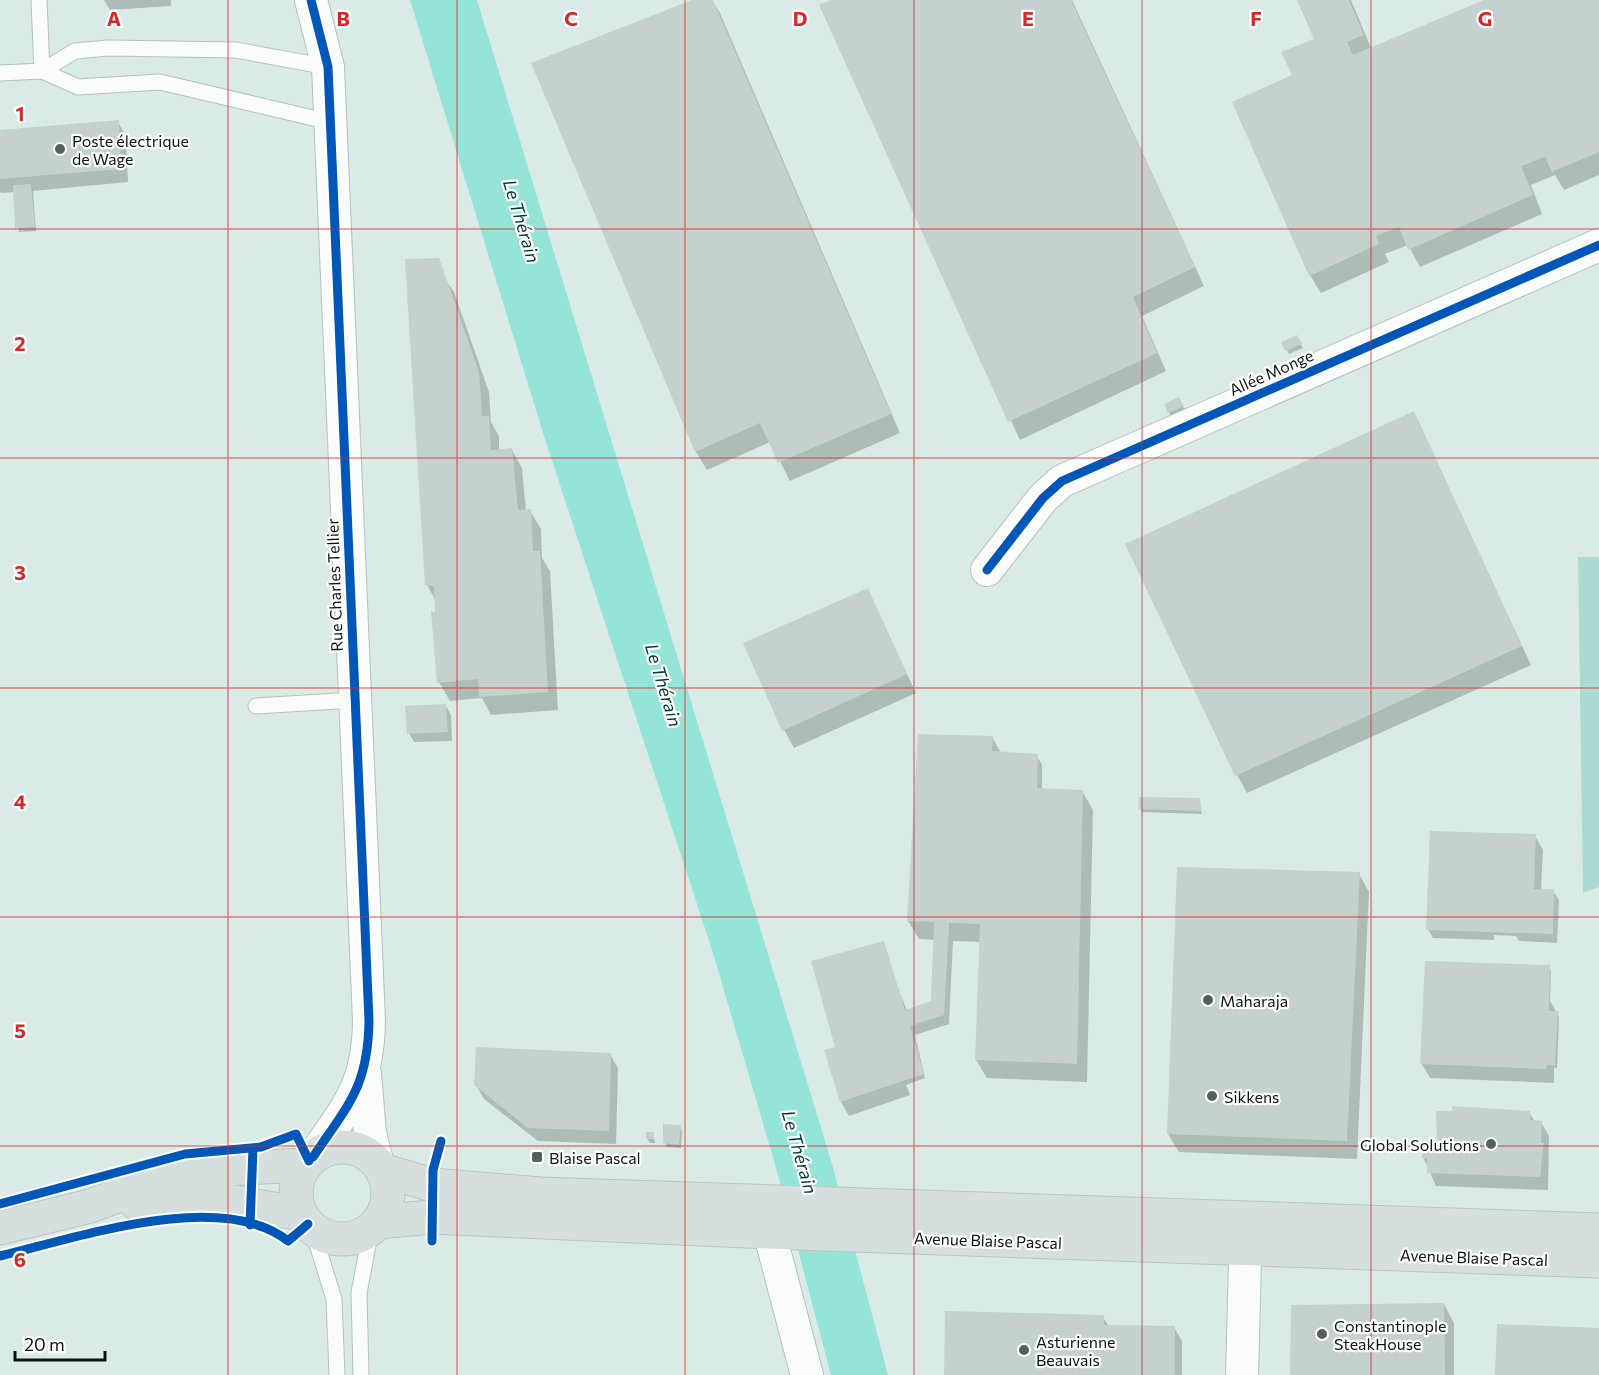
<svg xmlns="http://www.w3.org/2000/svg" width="1599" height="1375" viewBox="0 0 1599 1375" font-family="Commissioner,sans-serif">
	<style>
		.green { fill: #abdad2 }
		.water { fill: #94e5d8 }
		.shadow { fill: #0003 }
		.building { fill: #c4d1ce }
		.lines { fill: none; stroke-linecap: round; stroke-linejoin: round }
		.lane-casing { stroke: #b5c2bf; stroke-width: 17 }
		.street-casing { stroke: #b5c2bf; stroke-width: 34 }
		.primary-casing { stroke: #bcc4c2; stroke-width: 35 }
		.lane { stroke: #f9fcfb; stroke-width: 15 }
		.street { stroke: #f9fcfb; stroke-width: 32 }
		.primary { stroke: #d5e0de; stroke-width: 33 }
		.cycleway-casing { stroke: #fff; stroke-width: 13 }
		.cycleway { stroke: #0057b8; stroke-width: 9 }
		.grid { fill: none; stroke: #d62828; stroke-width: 1.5; stroke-opacity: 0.55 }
		.poi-dot { fill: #53605d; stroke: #fff; stroke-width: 2 }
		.labels { text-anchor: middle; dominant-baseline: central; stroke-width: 4.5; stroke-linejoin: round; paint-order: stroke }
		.poi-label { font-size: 16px; fill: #0b1513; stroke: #fff; text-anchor: start }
		.street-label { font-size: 16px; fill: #0b1513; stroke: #fff }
		.water-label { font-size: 18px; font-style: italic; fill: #063b35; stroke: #fff }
		.grid-label { font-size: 20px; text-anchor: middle; font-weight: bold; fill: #d62828; stroke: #fff; stroke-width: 4.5; stroke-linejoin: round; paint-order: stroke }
	</style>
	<rect width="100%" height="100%" fill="#daebe7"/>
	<!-- green -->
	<path class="green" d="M1578 557H1599V887L1583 893Z"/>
	<!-- water -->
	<path class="water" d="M410 0H477L833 1167 888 1375H831L777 1171 713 953 544 436Z"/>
	<!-- shadow -->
	<path class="shadow" d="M104 0H171V6L110 10Z
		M696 0H712L720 13 900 433 790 481 770 442 707 470 696 452 533 64Z
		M834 0H1072L1204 286 1142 316 1166 371 1020 440 821 6Z
		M1299 0H1351L1371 48 1487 0H1599V175L1564 190 1555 175 1531 185 1542 214 1420 267 1408 245 1385 254 1389 262 1321 293 1310 275 1294 76 1316 40Z
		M118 122 126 136 128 182 33 191 36 231 19 232 15 192 1 193 0 191V131Z
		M445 279 454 292 489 392 491 422 499 436V450H512L522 468 526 511H530L541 529 542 558 550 571 558 710 491 715 482 698 450 701 439 682 436 601 427 585Z
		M1296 337 1303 348 1289 354 1283 343Z
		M1178 399 1185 410 1171 416 1169 412Z
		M1414 413 1531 665 1247 793 1237 775Z
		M867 590 916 693 794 748 784 730Z
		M446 706 451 715 452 741 414 742 409 733Z
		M992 737 1001 753 1037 756 1042 765V790L1082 791 1093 810 1087 1082 987 1078 976 1060 981 942 953 941 949 1024 915 1035 925 1078 906 1085 910 1095 849 1116 841 1102 826 1051 837 1048 894 978 907 1011 932 1002 935 940 919 939 908 921Z
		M1199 800 1202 814 1142 812 1140 808Z
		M1535 836 1543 850 1541 890 1553 891 1559 900 1557 943 1519 941 1516 936 1494 935V940L1433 938 1428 929Z
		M1359 874 1369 892 1357 1159 1179 1152 1168 1134Z
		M1549 967 1551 971 1550 1001 1559 1017 1557 1068H1554V1083L1430 1078 1422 1064Z
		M610 1054 618 1068 616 1144 538 1141 484 1099 476 1085Z
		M1529 1112 1535 1122H1541L1549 1136 1548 1190 1436 1186 1423 1157 1439 1146Z
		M680 1127 682 1131 681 1148 667 1147 665 1143Z
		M653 1133 655 1143H650L647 1138Z
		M1444 1304 1454 1323V1375H1292Z
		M1103 1317 1109 1327H1174L1182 1341V1375H946Z"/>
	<!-- building -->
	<path class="building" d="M692 0H713L891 414 778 463 760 423 695 452 531 63Z
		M830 0H1071L1195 267 1133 297 1157 353 1008 422 819 5Z
		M1297 0H1349L1364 35 1347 42 1353 55 1484 0H1599V152L1552 172 1545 157 1521 166 1533 195 1408 250 1399 227 1376 236 1379 244 1309 276 1232 102 1292 75 1281 52 1314 39Z
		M119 120 121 169 0 179V130Z
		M31 184 35 227 15 228 13 185Z
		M439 258 479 372 482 416H489L491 450 512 448 518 510 531 509 533 551H540L548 692 479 697 478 679 437 683 431 611 435 612 434 586 425 585 405 259Z
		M1297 335 1302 344 1285 351 1281 342Z
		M1179 397 1184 406 1168 413 1164 404Z
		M1414 411 1522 646 1235 776 1125 544Z
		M868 588 907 674 782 731 743 643Z
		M446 704 448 732 407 734 405 706Z
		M918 734 993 736 992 751 1038 754 1037 788 1083 790 1077 1064 975 1060 980 924 949 923 944 1015 910 1026 924 1074 840 1102 824 1050 835 1047 811 961 884 941 905 1010 931 1001 934 922 907 921Z
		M1139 797 1200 798 1201 811 1138 809Z
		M1430 831 1536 834 1534 889H1554L1553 934 1426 930Z
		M1177 867 1360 872 1347 1141 1167 1134Z
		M1425 961 1550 965 1549 1011H1558L1555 1065H1547L1546 1069 1420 1064Z
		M476 1047 611 1053 609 1131 528 1128 474 1085Z
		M1452 1106 1530 1111V1120L1542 1121 1541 1143H1544L1540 1177 1427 1173V1158H1422V1144L1437 1145 1436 1111H1452Z
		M663 1124 681 1125 679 1145 663 1143Z
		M646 1132H654V1139H646Z
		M1444 1303 1445 1375H1290L1291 1305Z
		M945 1311 1104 1315V1325L1175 1326V1375H944Z
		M1497 1324 1599 1328V1375H1495Z"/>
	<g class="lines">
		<!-- lane casing -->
		<g class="lane-casing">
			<path id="lane" d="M39 0 42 71
				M42 71 75 51 108 48 236 50 328 67
				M0 73 42 71 78 87 160 82 330 122
				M256 706 354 700
				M312 1228 334 1299 337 1375
				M361 1375 359 1293 371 1229"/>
		</g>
		<!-- street casing -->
		<g class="street-casing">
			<path id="street" d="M311 0 328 67 369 1021C368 1087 348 1105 313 1157
				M987 570 1043 498 1062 481 1599 245
				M365 1073 370 1133 378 1165
				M763 1208 807 1375
				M1242 1375 1246 1223"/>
		</g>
		<!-- primary casing -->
		<g class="primary-casing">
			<path id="primary" d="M296 1193a46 46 0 1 1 92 0a46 46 0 1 1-92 0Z
				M382 1170 432 1185 541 1194 1599 1230
				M136 1203 218 1199 301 1214
				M378 1222 431 1217 769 1232 1599 1261
				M0 1228 90 1206 149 1184 186 1174 206 1170 305 1165"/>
		</g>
		<!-- lane -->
		<use href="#lane" class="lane"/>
		<!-- street -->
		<use href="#street" class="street"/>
		<!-- primary -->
		<use href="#primary" class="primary"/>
		<!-- cycleway casing -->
		<g class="cycleway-casing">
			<path id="cycleway" d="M311 0 328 67 369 1021C368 1087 348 1105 313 1157
				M987 570 1043 498 1062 481 1599 245
				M0 1204 185 1154 261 1147 296 1134 309 1161
				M250 1225 253 1148
				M432 1241 433 1170 441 1141
				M0 1256C76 1238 221 1188 288 1241L308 1224"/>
		</g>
		<!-- cycleway -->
		<use href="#cycleway" class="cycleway"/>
	</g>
	<!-- grid -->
	<path class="grid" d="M228 0V1375M457 0V1375M685 0V1375M914 0V1375M1142 0V1375M1371 0V1375M0 229H1599M0 458H1599M0 688H1599M0 917H1599M0 1146H1599"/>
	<!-- markers -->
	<g class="poi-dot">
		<circle cx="60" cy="149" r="6"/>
		<circle cx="1208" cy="1000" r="6"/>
		<circle cx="1212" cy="1096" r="6"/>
		<circle cx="1491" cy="1144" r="6"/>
		<rect x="531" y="1151" width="12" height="12" rx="3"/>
		<circle cx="1322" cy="1334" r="6"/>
		<circle cx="1024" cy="1350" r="6"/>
	</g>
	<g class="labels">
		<!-- poi labels -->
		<g class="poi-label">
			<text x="72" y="140">Poste électrique<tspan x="72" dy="18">de Wage</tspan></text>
			<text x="1220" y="1000">Maharaja</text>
			<text x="1224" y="1096">Sikkens</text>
			<text x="1479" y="1144" text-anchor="end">Global Solutions</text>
			<text x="549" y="1157">Blaise Pascal</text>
			<text x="1334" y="1325">Constantinople<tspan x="1334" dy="18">SteakHouse</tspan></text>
			<text x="1036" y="1341">Asturienne<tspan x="1036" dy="18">Beauvais</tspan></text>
		</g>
		<!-- street labels -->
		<g class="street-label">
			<text transform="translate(1271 372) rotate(-24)">Allée Monge</text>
			<text transform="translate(334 585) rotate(-92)">Rue Charles Tellier</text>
			<text transform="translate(988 1240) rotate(2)">Avenue Blaise Pascal</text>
			<text transform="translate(1474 1257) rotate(2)">Avenue Blaise Pascal</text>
		</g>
		<!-- water labels -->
		<g class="water-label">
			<text transform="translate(522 221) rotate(73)">Le Thérain</text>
			<text transform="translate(664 685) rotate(73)">Le Thérain</text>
			<text transform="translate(800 1152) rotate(74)">Le Thérain</text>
		</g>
	</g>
	<g class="grid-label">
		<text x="114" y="26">A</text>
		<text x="343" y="26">B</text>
		<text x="571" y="26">C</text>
		<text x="800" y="26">D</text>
		<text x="1028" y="26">E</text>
		<text x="1256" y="26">F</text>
		<text x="1485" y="26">G</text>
		<text x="20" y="121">1</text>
		<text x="20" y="351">2</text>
		<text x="20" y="580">3</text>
		<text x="20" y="809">4</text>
		<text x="20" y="1038">5</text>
		<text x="20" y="1267">6</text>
	</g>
	<!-- scale -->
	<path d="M15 1351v9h90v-9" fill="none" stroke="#0b1513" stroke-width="3"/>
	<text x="24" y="1351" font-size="18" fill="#0b1513" stroke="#ffffff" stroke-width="4.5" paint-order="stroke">20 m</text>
</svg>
